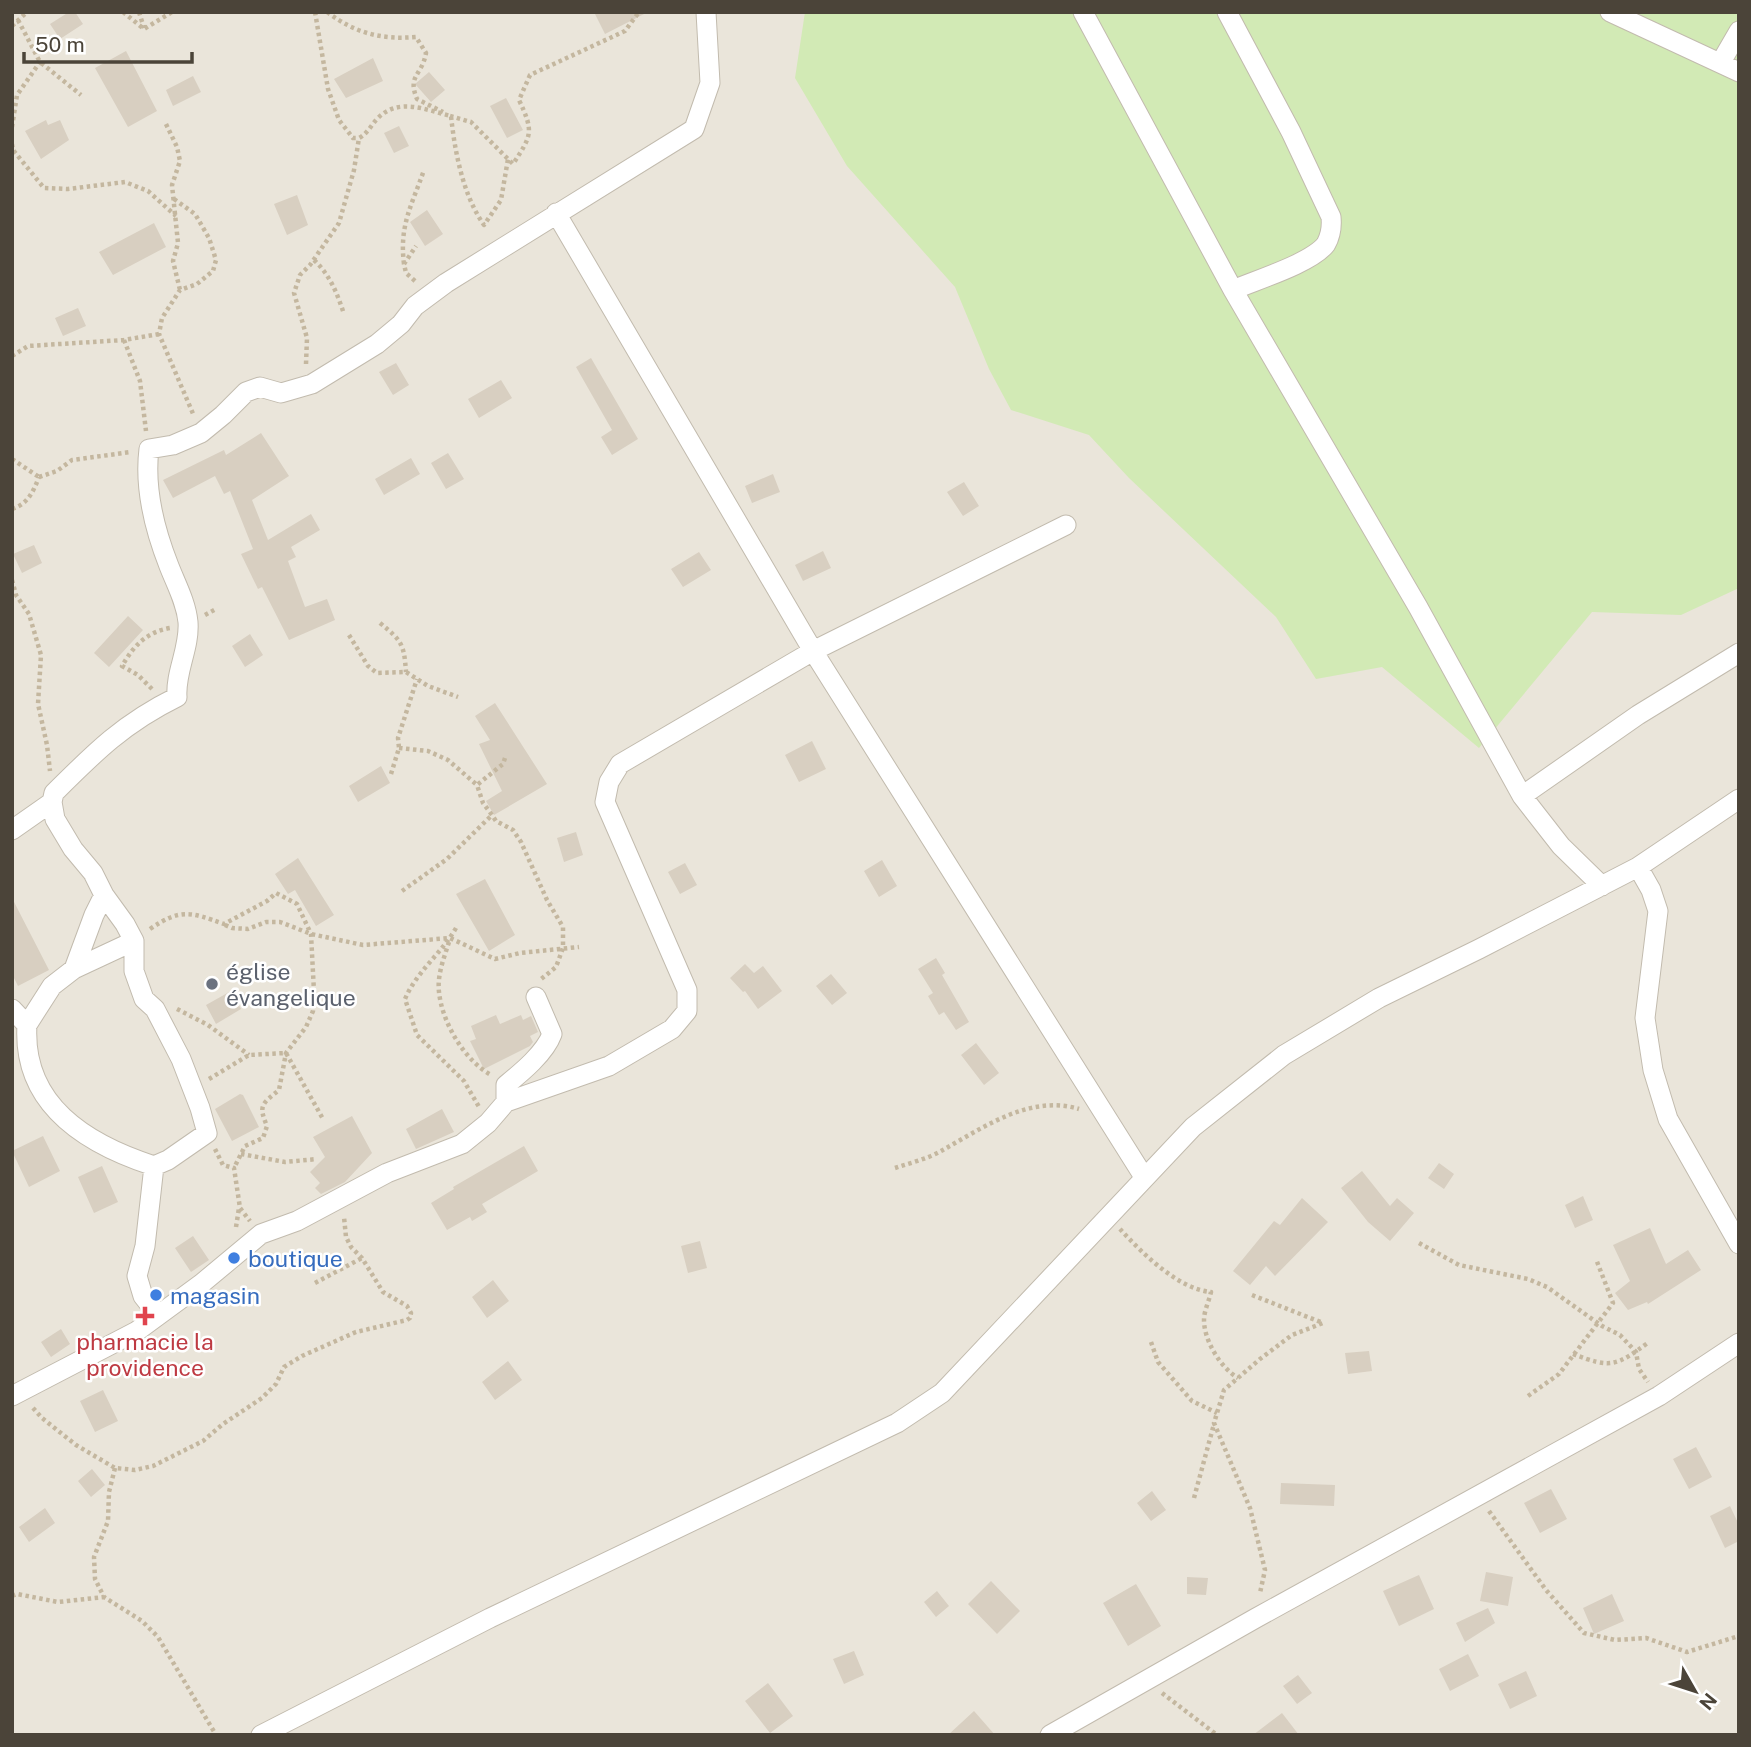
<svg xmlns="http://www.w3.org/2000/svg" width="1751" height="1747" viewBox="0 0 1751 1747" font-family="'Public Sans',sans-serif">
	<style>
		.residential { fill: #eae5da }
		.green { fill: #d2eab5 }
		.building { fill: #d8cfc1 }
		.lines { fill: none; stroke-linecap: round; stroke-linejoin: round }
		.street-casing { stroke: #c2bbae; stroke-width: 21 }
		.path { stroke: #c4b79f; stroke-width: 4.5; stroke-dasharray: 3.5 3.5; stroke-linecap: butt }
		.street { stroke: #fff; stroke-width: 19 }
		.worship-dot { fill: #6b7280; stroke: #fff; stroke-width: 2.5 }
		.shop-dot { fill: #3f7fe0; stroke: #fff; stroke-width: 2.5 }
		.health-dot { fill: #e0444e; stroke: #fff; stroke-width: 2.5 }
		.labels { text-anchor: middle; dominant-baseline: central; stroke-width: 5; stroke-linejoin: round; paint-order: stroke }
		.worship-label { font-size: 23px; fill: #5b616d; stroke: #fff; text-anchor: start }
		.shop-label { font-size: 23px; fill: #366cbe; stroke: #fff; text-anchor: start }
		.health-label { font-size: 23px; fill: #be3a42; stroke: #fff }
	</style>
	<rect width="100%" height="100%" fill="#f6f3ec"/>
	<!-- residential -->
	<path class="residential" d="M12 12H1739V1735H12Z"/>
	<!-- green -->
	<path class="green" d="M805 12H1739V588L1681 615 1592 612 1479 748 1382 667 1316 679 1276 617 1129 478 1089 435 1011 410 989 369 955 287 847 166 795 78Z"/>
	<!-- building -->
	<path class="building" d="M69 12H75L83 24 60 39 50 24Z
		M594 12H648L605 34Z
		M126 51 157 111 128 127 95 68Z
		M373 58 383 81 346 98 334 79Z
		M429 72 445 90 431 102 415 84Z
		M193 76 201 92 173 106 166 90Z
		M506 98 523 130 507 138 490 106Z
		M46 120 48 125 60 120 69 140 41 159 25 131Z
		M399 126 409 146 394 153 384 133Z
		M297 195 308 225 287 235 274 204Z
		M427 210 443 234 425 246 410 222Z
		M154 223 166 247 113 275 99 252Z
		M78 308 86 326 63 336 55 318Z
		M591 358 638 439 612 455 601 437 612 430 576 367Z
		M396 363 409 385 393 395 379 372Z
		M501 380 512 398 479 418 468 399Z
		M261 433 289 476 252 500 268 540 311 514 320 530 291 547 296 557 288 561 305 607 327 599 335 620 289 640 262 587 258 589 241 554 253 549 230 491 224 494 215 476 173 498 163 480 224 450 226 455Z
		M448 453 464 479 446 489 431 463Z
		M411 458 420 474 384 495 375 479Z
		M773 474 780 492 752 503 745 486Z
		M964 482 979 506 963 516 947 492Z
		M34 545 42 563 22 573 13 554Z
		M823 551 831 568 803 581 795 565Z
		M699 552 711 570 683 587 671 569Z
		M128 616 143 630 109 667 94 653Z
		M250 634 263 655 245 667 232 646Z
		M495 703 547 784 494 815 486 801 502 791 479 744 490 740 475 716Z
		M812 741 826 769 799 782 785 755Z
		M381 766 390 783 358 802 349 786Z
		M576 832 583 855 564 862 557 838Z
		M298 858 334 915 316 926 295 890 288 894 275 874Z
		M882 860 897 886 879 897 864 871Z
		M685 863 697 885 680 894 668 872Z
		M485 879 515 935 489 951 456 894Z
		M12 898 49 970 18 986 12 974Z
		M936 958 945 973 942 975 969 1022 956 1030 944 1012 939 1015 928 996 933 993 918 969Z
		M745 964 754 973 763 966 782 991 758 1009 745 991 743 992 730 978Z
		M831 974 847 993 832 1005 816 986Z
		M231 991 241 1009 216 1024 206 1005Z
		M496 1015 500 1024 521 1015 523 1020 531 1016 538 1032 530 1036 533 1042 530 1046 484 1069 470 1041 476 1039 471 1026Z
		M976 1043 999 1073 984 1085 961 1055Z
		M240 1094 243 1095 259 1127 232 1141 215 1109Z
		M442 1109 454 1132 416 1149 406 1129Z
		M352 1116 372 1153 345 1182 321 1194 315 1188 320 1183 310 1172 325 1157 313 1137Z
		M43 1136 60 1171 29 1187 12 1151Z
		M524 1146 538 1171 482 1204 487 1212 472 1221 470 1217 447 1230 431 1203 454 1189 453 1187Z
		M1439 1163 1454 1174 1444 1189 1428 1178Z
		M102 1166 118 1202 94 1213 78 1177Z
		M1362 1171 1390 1206 1397 1198 1414 1213 1390 1241 1368 1222 1341 1188Z
		M1583 1196 1593 1220 1575 1228 1565 1205Z
		M1302 1198 1328 1222 1275 1276 1266 1266 1250 1285 1233 1271 1274 1221 1280 1225Z
		M1650 1228 1666 1264 1688 1250 1701 1270 1648 1304 1647 1302 1628 1310 1615 1293 1630 1281 1613 1245Z
		M193 1236 209 1260 191 1272 175 1248Z
		M700 1241 707 1268 688 1273 681 1246Z
		M493 1280 509 1301 487 1318 472 1297Z
		M61 1329 70 1344 51 1357 41 1342Z
		M1369 1351 1372 1371 1348 1374 1345 1353Z
		M508 1361 522 1380 495 1400 482 1382Z
		M103 1390 118 1421 95 1432 80 1401Z
		M1696 1447 1712 1477 1689 1489 1673 1459Z
		M92 1469 105 1485 91 1497 78 1481Z
		M1281 1483 1335 1485 1334 1506 1280 1504Z
		M1551 1489 1567 1519 1540 1533 1524 1503Z
		M1152 1491 1166 1510 1151 1521 1137 1503Z
		M1730 1506 1739 1525V1541L1725 1548 1710 1516Z
		M45 1508 55 1523 29 1542 19 1527Z
		M1486 1572 1513 1577 1508 1606 1480 1601Z
		M1419 1575 1434 1609 1399 1626 1383 1591Z
		M1187 1577 1208 1578 1206 1595 1187 1594Z
		M991 1581 1020 1611 997 1634 968 1604Z
		M1136 1584 1161 1626 1128 1646 1103 1603Z
		M937 1591 949 1606 936 1617 924 1602Z
		M1612 1594 1624 1621 1594 1634 1583 1608Z
		M1488 1608 1495 1623 1465 1642 1456 1623Z
		M854 1651 864 1675 844 1684 833 1659Z
		M1468 1654 1479 1676 1450 1691 1439 1669Z
		M1526 1671 1537 1696 1510 1709 1498 1684Z
		M1298 1675 1312 1693 1297 1704 1283 1686Z
		M768 1683 793 1716 770 1733 745 1701Z
		M974 1711 995 1735H948Z
		M1282 1713 1299 1735H1253Z"/>
	<g class="lines">
		<!-- street casing -->
		<g class="street-casing">
			<path id="street" d="M1083 12 1233 290 1418 607 1522 796 1561 846 1602 886
				M1227 12 1291 132 1331 217C1332 227 1331 235 1326 244 1312 263 1256 280 1233 290
				M1610 12 1739 72
				M1721 62 1739 31
				M556 213 813 651 1144 1177
				M1522 796 1638 715 1739 653
				M1739 799 1638 867 1651 890 1658 911 1645 1018 1653 1070 1668 1119 1739 1244
				M12 830 52 802
				M74 969 94 915 104 895
				M12 1009 27 1025 52 986 74 969 134 941
				M27 1025C22 1105 86 1144 154 1166L168 1160 207 1133 200 1108 181 1059 155 1009 144 999 134 971V941L125 924 104 895 93 873 73 849 55 819 52 802 54 793C95 752 124 723 177 697 175 672 190 648 188 622 186 602 176 584 169 566 154 528 144 489 149 449L173 445 201 433 223 415 246 392 260 387 281 393 312 384 377 344 401 324 415 306 446 283 694 129 710 83 706 12
				M506 1102V1085C522 1072 545 1053 552 1034L536 997
				M154 1166 145 1246 137 1276 143 1296 158 1315
				M12 1396 137 1331 201 1284 261 1234 297 1221 387 1173 462 1144 488 1123 506 1102 609 1066 672 1029 687 1011V990L605 802 609 782 620 764 813 651 1066 525
				M261 1735 490 1618 897 1423 942 1393 1193 1127 1284 1055 1379 998 1479 949 1638 867
				M1050 1735 1256 1618 1659 1396 1739 1343"/>
		</g>
		<!-- path -->
		<path class="path" d="M123 12 144 29 172 12
			M139 12 144 28
			M315 12 328 89 339 120 353 138H359
			M327 12C355 33 381 40 416 37L426 53C422 76 407 75 417 99L443 112
			M18 20 40 62 81 95
			M12 26 27 12
			M450 116 471 122 513 164C532 135 534 132 519 100L530 75 625 31 639 12
			M166 124 177 147 180 161 172 185 178 243 173 261 180 290
			M12 127 17 95 40 62
			M12 144 13 150 44 188 68 189 125 182 148 191 176 216
			M174 199 195 214 209 238 216 260 213 271 197 284 180 290 162 318 159 334 194 416
			M314 260C330 275 337 293 344 314
			M404 264C399 225 412 205 424 170
			M415 281 406 273 404 264 416 246
			M124 340 140 381 146 431
			M12 356 28 346 124 340 159 334
			M306 364 307 338 294 293 300 275 310 265 339 223 354 170 359 138C368 133 371 125 378 118 399 97 426 110 451 116 455 153 463 195 484 225L501 200 508 159
			M12 459 39 477
			M39 477 57 471 72 460 131 452
			M12 509C28 504 33 492 39 477
			M12 580 16 595 29 614 41 655 38 704 47 745 50 771
			M205 615 216 609
			M380 623C402 641 404 644 406 672
			M349 635 368 666 377 673 406 672 428 686 458 697
			M152 689 138 675 122 666C134 645 147 632 170 628
			M399 748 428 751 448 760 477 785
			M505 758 503 764 477 785 483 803 492 815 496 821 513 830 521 842 547 900 563 927V948L556 967 540 980
			M391 774 399 748 398 738 417 679
			M402 891 447 859 492 815
			M225 925 232 928 248 929 266 922H280L311 934 363 945 450 938 495 959 520 953 579 947
			M456 928C441 954 417 971 405 999L417 1035 464 1081 479 1107
			M150 929C181 908 190 912 224 924L267 901 276 893 297 904 311 934 314 992 313 1011 306 1027 286 1053 279 1090C262 1104 258 1105 267 1126L263 1138 245 1146 234 1168
			M449 942C444 958 437 975 439 992 442 1022 464 1060 491 1075
			M177 1009 208 1025 249 1055
			M209 1079 249 1055 286 1053 323 1119
			M215 1149 223 1165 234 1168 240 1208 250 1221
			M241 1154 285 1162 317 1159
			M895 1168C910 1163 927 1159 941 1151 983 1128 1029 1094 1079 1109
			M236 1227 239 1208
			M1120 1229C1142 1253 1178 1289 1211 1292 1209 1301 1204 1311 1204 1320 1204 1341 1221 1368 1238 1378
			M1419 1243 1459 1265 1528 1279 1547 1287 1602 1326 1620 1335 1636 1352 1639 1369 1648 1382
			M315 1283 362 1258
			M1252 1295 1323 1323 1292 1335 1260 1359 1224 1390 1214 1423 1250 1508 1265 1570 1260 1593
			M1151 1342 1158 1362 1192 1401 1217 1413
			M1573 1354C1612 1369 1616 1366 1649 1342
			M1528 1396 1559 1374 1613 1303 1596 1259
			M33 1408 42 1418 76 1445 115 1468 135 1470 153 1466 203 1441 223 1424 262 1398 276 1384 284 1367 302 1356 356 1332 407 1320 410 1318 411 1313 407 1306 383 1292 362 1258 351 1247 346 1237 344 1217
			M115 1468 109 1492 108 1521 94 1557 95 1579 104 1597 142 1621 158 1637 216 1735
			M1194 1498 1214 1424
			M1489 1511 1546 1590 1584 1633 1615 1640 1646 1638 1687 1652 1739 1636
			M12 1596 17 1594 58 1602 104 1597
			M1162 1693 1217 1735"/>
		<!-- street -->
		<use href="#street" class="street"/>
	</g>
	<!-- markers -->
	<circle class="worship-dot" cx="212" cy="984" r="7"/>
	<g class="shop-dot">
		<circle cx="234" cy="1258" r="7"/>
		<circle cx="156" cy="1295" r="7"/>
	</g>
	<path class="health-dot" d="M141.5 1305.5h7v7h7v7h-7v7h-7v-7h-7v-7h7z"/>
	<g class="labels">
		<!-- worship labels -->
		<g class="worship-label">
			<text x="226" y="971">église<tspan x="226" dy="26">évangelique</tspan></text>
		</g>
		<!-- shop labels -->
		<g class="shop-label">
			<text x="248" y="1258">boutique</text>
			<text x="170" y="1295">magasin</text>
		</g>
		<!-- health labels -->
		<g class="health-label">
			<text x="145" y="1341">pharmacie la<tspan x="145" dy="26">providence</tspan></text>
		</g>
	</g>
	<!-- border -->
	<rect width="1751" height="1747" fill="none" stroke="#4b4439" stroke-width="28"/>
	<!-- north arrow -->
	<g transform="translate(1695 1691) rotate(129)" stroke="#ffffff" stroke-width="5" paint-order="stroke">
	<path d="M0-5L12 26L0 18L-12 26Z" fill="#4b4439"/>
	<text y="-10" font-size="19" font-weight="bold" text-anchor="middle" fill="#4b4439">N</text>
	</g>
	<!-- scale -->
	<path d="M24 52v10h168v-10" fill="none" stroke="#4b4439" stroke-width="3.5"/>
	<text x="35" y="52" font-size="21" fill="#4b4439" stroke="#ffffff" stroke-width="5" paint-order="stroke">50 m</text>
</svg>
